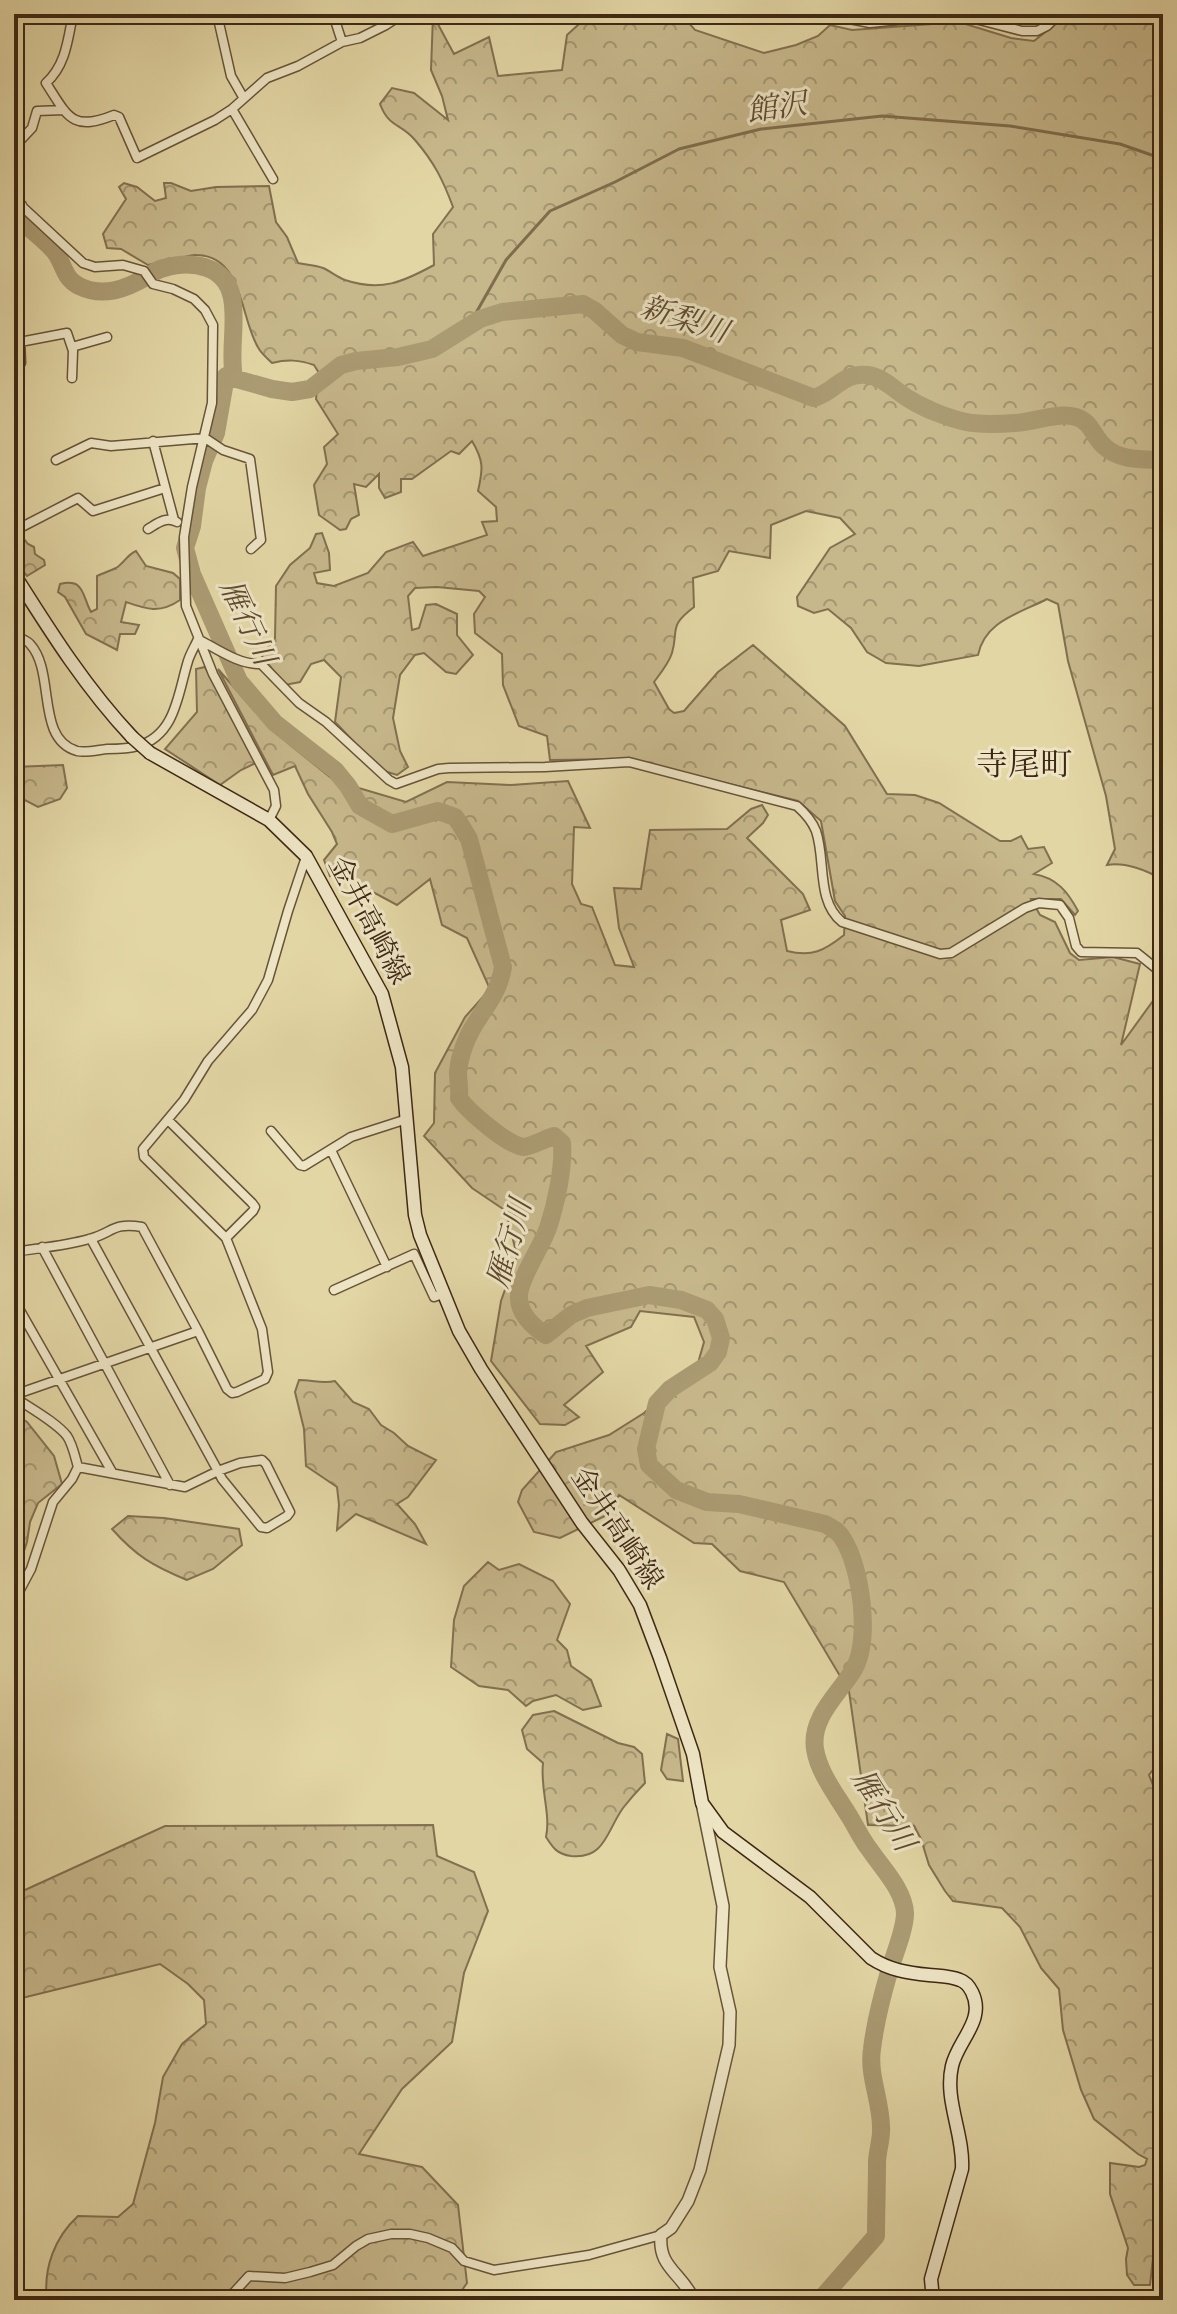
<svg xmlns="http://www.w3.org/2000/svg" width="1177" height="2314" viewBox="0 0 1177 2314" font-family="'IM FELL English','Noto Serif JP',serif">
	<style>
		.forest { fill: url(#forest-crowns); stroke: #827050; stroke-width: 2 }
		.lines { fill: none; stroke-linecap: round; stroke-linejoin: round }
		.stream { stroke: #7f6d4d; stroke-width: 3 }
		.river { stroke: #ab9b73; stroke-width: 18 }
		.minor-casing { stroke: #675438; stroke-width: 11 }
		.tertiary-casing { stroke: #675438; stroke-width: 14 }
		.secondary-casing { stroke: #3e2813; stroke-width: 15 }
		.minor { stroke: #ede4c4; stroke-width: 8 }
		.tertiary { stroke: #ede4c4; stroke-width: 11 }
		.secondary { stroke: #ede4c4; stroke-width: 12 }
		.secondary-bridge-casing { stroke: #3e2813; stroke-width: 15; stroke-linecap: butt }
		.secondary-bridge { stroke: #ede4c4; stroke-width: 12 }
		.labels { text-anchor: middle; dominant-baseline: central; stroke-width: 6; stroke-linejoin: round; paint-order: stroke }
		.street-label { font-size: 28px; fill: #3e2813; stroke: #ede4c4 }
		.water-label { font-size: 30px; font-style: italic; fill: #5f4a30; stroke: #ede4c4 }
		.quarter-label { font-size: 32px; fill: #3e2813; stroke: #ede4c4 }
	</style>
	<defs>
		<pattern id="forest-crowns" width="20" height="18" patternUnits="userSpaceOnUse" patternTransform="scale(2)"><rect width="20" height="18" fill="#c7b88c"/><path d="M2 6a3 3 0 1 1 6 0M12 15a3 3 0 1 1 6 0" fill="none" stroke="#a39671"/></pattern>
	</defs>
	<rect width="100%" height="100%" fill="#e3d6a5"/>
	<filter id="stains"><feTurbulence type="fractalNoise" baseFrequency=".0025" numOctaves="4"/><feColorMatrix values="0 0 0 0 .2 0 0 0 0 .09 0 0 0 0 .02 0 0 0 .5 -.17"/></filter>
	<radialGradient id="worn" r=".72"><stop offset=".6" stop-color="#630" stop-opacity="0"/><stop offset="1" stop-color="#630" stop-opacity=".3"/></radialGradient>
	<!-- forest -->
	<path class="forest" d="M590 14H681L695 30 764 53 796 45 818 36 830 25 852 30 959 22 1011 38 1034 41 1068 14H1129L1163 27V881C1149 870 1124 862 1107 865L1115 849 1106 796 1068 661 1058 604 1047 599C1018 614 985 621 978 655L919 666 886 663 867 652 851 628 828 609 814 613 798 606 797 597 830 548 855 534 840 518 806 511 771 525 770 558 729 551 718 571 693 578 694 607C668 627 679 628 672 653 669 663 660 674 654 682L669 709 674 713 684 711 718 672 753 645 845 726 887 794 915 795 939 803 1000 841H1011L1021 836 1028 849 1044 847 1052 863 1034 874C1057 878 1068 892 1078 911L1075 915 1061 899H1031L1040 915 1055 922 1070 953 1079 960 1113 957 1140 964 1121 1045 1163 987V1757L1149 1775 1163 1810V2254H1158L1153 2258 1150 2285H1134L1127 2275 1126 2259 1128 2248 1110 2194V2163L1139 2167 1145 2165 1147 2159 1138 2154 1094 2119 1081 2090 1063 2030 1059 1989 1041 1968 1020 1927 1002 1908 953 1901 945 1891 929 1865 921 1839 914 1826 868 1825 849 1691 784 1582 740 1571 712 1544 694 1543 619 1495 607 1515 560 1538 534 1532 518 1502 522 1490 556 1452 609 1435 644 1413 698 1363 704 1342 694 1317 640 1311 631 1327 586 1346 603 1372 564 1405 579 1417 565 1425 540 1424 491 1361 501 1301 517 1256 506 1211 472 1188 424 1136 434 1123 435 1073 465 1017 490 989 467 938 442 925 430 879 397 905 356 883 347 867 330 876 324 860 337 844 332 832 308 794 295 766 273 775 218 669 253 709 289 744 335 781 406 802 447 782 511 785 568 781 590 828 574 827 572 884 581 904 592 907 615 965 634 967 619 928 614 888 641 889 650 830 727 829 751 809 762 805 768 815 763 823 747 838 803 894 810 910 781 920 787 951C812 957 824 951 844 935L845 916 835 901 821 821 798 801 628 759 550 760 547 736 519 726 503 685 502 654 475 633 474 614 485 597 479 591 437 587 415 588 408 596 412 630 419 628 426 605 436 604 457 614V635L473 655 456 674 446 672 424 653 415 655 400 675 393 718 400 751 408 767 397 775 381 770 335 722 341 677 324 660 311 664 300 682 285 685 262 656 275 638 276 586 290 565 310 548 316 534 322 533 329 553 330 570 314 573 317 583 334 586 368 573 386 552 413 542 423 556 487 535 482 522 497 521 496 507 478 491C483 469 484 461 472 441L459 454 451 451 412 479H401V492L385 498 379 488V474L366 487 354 484 359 515 351 519 346 529 340 530 319 515 314 485 327 464 324 447 338 434 316 399 319 373 314 365C299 360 288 359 272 363 268 359 262 354 259 349 240 320 244 256 197 255 189 254 181 259 173 261 164 262 156 263 148 265L121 249 107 248 103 234 126 199 119 187 124 183 137 187 155 201 166 198 164 183H171L191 191 216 187 269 186 276 222 287 237 298 263C306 265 315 265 323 268 330 271 337 277 345 280 381 292 403 282 434 265L433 234 453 207C443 180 434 162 415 140 401 123 389 128 380 104L392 88 414 93 448 120 442 96 431 70 433 15 454 54 489 37 498 76 562 70 567 35Z
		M14 534H20L28 544 34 547 35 554 44 560 45 565 27 576 14 559Z
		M136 551 146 566 173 573 180 579V600C160 614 146 609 126 602L121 622 139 625 135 634H120L117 650 86 634 65 597 58 592 60 584C85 578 82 596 91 612L97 609V576C103 573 110 571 116 568 124 563 127 555 136 551Z
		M205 667 256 763 241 770 220 785 165 749 197 712 196 669Z
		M63 765 67 788 60 799 38 807 21 798H14V767Z
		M299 1380C311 1380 323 1384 335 1381L353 1402 369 1409 381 1425 394 1433 408 1446 436 1460 408 1497 397 1504 415 1524 426 1544 356 1514 337 1530 339 1505 337 1487 306 1466 304 1429 295 1392Z
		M14 1413 27 1422 54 1456 62 1484 38 1503 30 1522 27 1542 14 1581Z
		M128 1516 164 1518 239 1529 242 1545 213 1569 187 1580C153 1566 136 1556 112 1529Z
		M488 1562 499 1570 519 1564 553 1581 570 1604 557 1640 567 1650 571 1666 591 1680 601 1706 583 1710 556 1695 533 1701 526 1706 508 1690 479 1686 451 1667 454 1620 464 1586Z
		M554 1711 618 1743 634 1747 642 1754 645 1783C637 1791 630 1799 623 1808 607 1830 605 1860 571 1856 557 1854 553 1848 546 1837 551 1814 540 1789 543 1763L527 1749 522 1730 533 1715Z
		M667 1734 678 1739 683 1781 667 1779 661 1770Z
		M433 1825 437 1856 474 1872 488 1911 464 1973 452 2042 402 2089 359 2154 422 2167 458 2205 467 2283 455 2300H47C43 2268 55 2237 78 2216L118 2217 133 2204 155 2123 163 2077 182 2044 206 2024 204 2000 188 1984 160 1964 14 2000V1895L165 1826Z"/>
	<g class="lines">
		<!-- stream -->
		<path class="stream" d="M468 327 506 260 550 211 615 182 679 149 761 129 882 116 1010 126 1120 144 1163 159"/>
		<!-- river -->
		<path class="river" d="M14 215C27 227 44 239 55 252 64 264 64 279 79 286 103 298 126 289 148 276 153 273 158 269 164 268 192 260 226 265 232 298 237 324 229 352 234 377L226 376
			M226 376 216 433 204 461 197 488 192 526 185 548 192 574 239 681 275 723 335 770 348 786 360 806 392 824 438 811 455 817 460 824 469 839 503 967C499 993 484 1008 472 1029 465 1041 459 1059 458 1072 458 1080 460 1089 459 1098 468 1111 508 1146 524 1147 530 1147 547 1138 554 1136L562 1143C564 1167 556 1204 548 1228 542 1246 519 1279 519 1296 518 1313 533 1327 546 1335L571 1315 587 1308 649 1295 681 1300 707 1310 715 1319 721 1338 718 1352 710 1363 670 1389 657 1403 646 1449 649 1465 676 1490 707 1502 739 1504 825 1524C832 1528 839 1531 843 1539 861 1567 871 1639 854 1669 840 1693 810 1717 815 1749 819 1774 838 1797 851 1819 857 1829 862 1840 870 1850 882 1868 904 1890 905 1913 905 1930 894 1955 889 1972 882 1996 875 2024 872 2049 868 2075 881 2101 881 2127 882 2139 877 2151 877 2163 877 2188 876 2212 876 2236L820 2300
			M226 376 272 389 292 392 310 389 341 365 356 361 398 357 432 349 480 319 502 312 583 304 595 311 622 335 637 342 683 348 814 398C835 392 842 372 868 375 882 376 897 392 909 399 925 409 948 418 966 422 981 425 1000 424 1015 423 1035 422 1056 412 1076 417 1092 422 1093 437 1105 447 1120 461 1144 459 1163 460"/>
		<!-- minor casing -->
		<g class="minor-casing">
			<path id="minor" d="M73 14C68 39 66 65 46 83 68 117 72 132 114 115L119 117 137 158 215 120 232 109 267 78 298 66 342 42 360 38 386 25 403 14
				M217 14 231 76 243 97
				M333 14 342 42
				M824 14 870 23 956 14 1022 31H1037L1047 26 1059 14
				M232 109 273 179
				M14 147 32 128 37 111 64 110
				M14 199 83 263 95 267 123 265 144 271 153 284 173 289 194 299 205 310 213 325 212 403 192 487 184 537 186 606 213 674 274 790 276 806 269 820
				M14 215 22 205
				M14 319 20 339 21 363 14 369
				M20 342 67 333 73 351 72 378
				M72 347 107 337
				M153 441 174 520
				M56 460 91 443 111 446 205 438 223 450 250 459 261 540 251 549
				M148 529C158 523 166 516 177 522
				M14 531 78 498 93 511 165 488
				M14 635C19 638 27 640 30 644 56 672 35 739 77 751 85 753 98 750 107 749 117 749 128 749 138 746 176 735 178 693 188 661 190 654 195 646 198 639 217 649 239 665 261 664L299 703 326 722 389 780 396 784 438 769 449 768 545 767 629 762 797 806C805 813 812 821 816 831 826 860 816 901 842 922L940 954 951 953 1025 908 1039 903 1060 905 1069 918 1076 946 1081 952 1137 953 1163 974
				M168 1120 252 1203 255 1207 253 1211 226 1238
				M271 1131 300 1165 304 1166 351 1137 407 1119
				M331 1150 387 1267
				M42 1247 170 1485
				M14 1252C38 1248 65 1246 89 1239 113 1233 112 1222 142 1227L198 1331 227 1389 232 1393 237 1392 265 1379 268 1372 262 1329 226 1238 144 1157 143 1149 184 1100 208 1061 252 1010 268 980 288 911 306 857
				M334 1290 414 1254 434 1297 443 1294
				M14 1300 112 1472
				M14 1395 198 1331
				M14 1397C30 1408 56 1422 67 1436 73 1445 75 1457 78 1467L72 1479 53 1502 31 1569 14 1601
				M78 1467 185 1487 218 1471 240 1463 262 1460 266 1464 290 1512 287 1516 267 1528 261 1527 222 1479 218 1471 91 1239
				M227 2300 249 2276 285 2278 310 2272 333 2265 356 2246 368 2239 391 2234H410L428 2238 452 2248 464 2261 494 2270 589 2255 661 2235"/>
		</g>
		<!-- tertiary casing -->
		<g class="tertiary-casing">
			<path id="tertiary" d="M694 2300C681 2272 658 2268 661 2235L671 2228 688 2201 700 2170 729 2045 730 2012 720 1967 723 1906 702 1803"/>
		</g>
		<!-- secondary casing -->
		<g class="secondary-casing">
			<path id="secondary" d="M14 574C50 631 85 687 132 737
				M150 753 269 820 306 856 382 994 402 1067 415 1215 420 1235 459 1331 481 1369 582 1523 619 1570 640 1605 660 1658 693 1754 702 1803 723 1832 810 1897 871 1958C889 1970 908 1973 929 1975 939 1976 950 1976 960 1980 966 1982 969 1986 972 1992 986 2020 958 2040 952 2066 944 2100 964 2134 962 2169L931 2279 933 2300"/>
		</g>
		<!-- minor -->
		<use href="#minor" class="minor"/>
		<!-- tertiary -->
		<use href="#tertiary" class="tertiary"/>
		<!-- secondary -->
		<use href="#secondary" class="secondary"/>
		<!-- secondary-bridge casing -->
		<g class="secondary-bridge-casing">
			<path id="secondary-bridge" d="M132 737 150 753"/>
		</g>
		<!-- secondary-bridge -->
		<use href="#secondary-bridge" class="secondary-bridge"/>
	</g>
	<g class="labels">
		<!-- street labels -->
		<g class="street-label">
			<text transform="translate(368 921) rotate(62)">金井高崎線</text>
			<text transform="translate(616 1529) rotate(56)">金井高崎線</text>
		</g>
		<!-- water labels -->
		<g class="water-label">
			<text transform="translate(777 109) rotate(-8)">館沢</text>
			<text transform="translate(684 321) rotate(18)">新梨川</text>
			<text transform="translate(246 623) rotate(65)">雁行川</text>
			<text transform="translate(511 1244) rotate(-74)">雁行川</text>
			<text transform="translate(882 1811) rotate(58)">雁行川</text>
		</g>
		<!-- quarter labels -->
		<g class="quarter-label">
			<text x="1024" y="766">寺尾町</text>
		</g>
	</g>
	<!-- margin -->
	<rect width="1177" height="2314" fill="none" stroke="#e3d6a5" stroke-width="48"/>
	<rect x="16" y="16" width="1145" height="2282" fill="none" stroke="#3e2813" stroke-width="4"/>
	<rect x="24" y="24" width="1129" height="2266" fill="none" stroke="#3e2813" stroke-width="2"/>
	<rect width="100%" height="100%" filter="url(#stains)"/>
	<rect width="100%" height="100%" fill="url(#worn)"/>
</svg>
